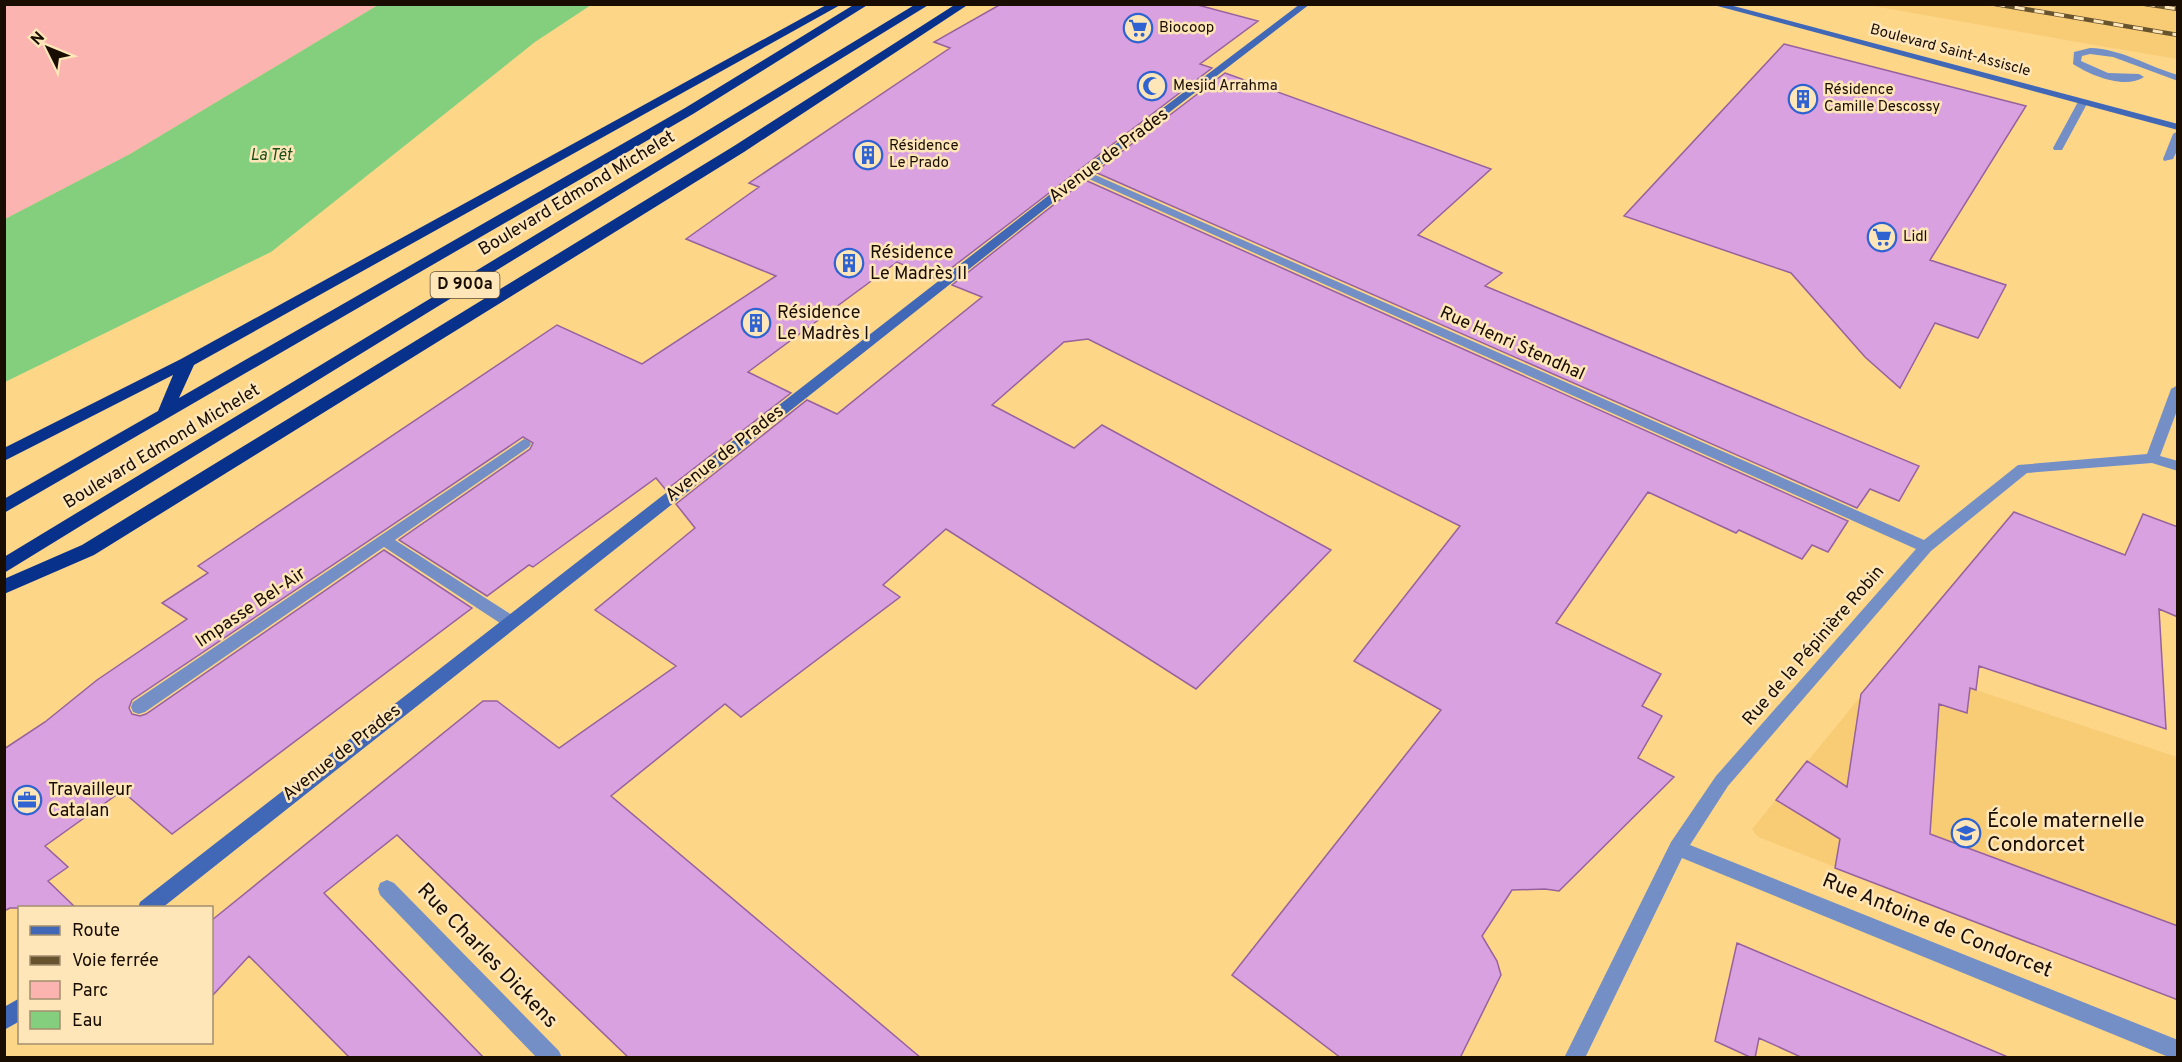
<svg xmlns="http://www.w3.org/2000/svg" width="2182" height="1062" viewBox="0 0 2182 1062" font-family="Overpass,sans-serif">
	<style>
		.built { fill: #f8cb75 }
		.green { fill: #fbb4b0 }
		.water { fill: #83cf7e }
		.building { fill: #daa1e0; stroke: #96629d; stroke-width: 1.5 }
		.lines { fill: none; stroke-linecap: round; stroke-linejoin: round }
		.lane { fill: #738fc6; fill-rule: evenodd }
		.street { fill: #738fc6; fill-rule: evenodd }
		.secondary { fill: #4068b7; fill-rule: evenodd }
		.highway { fill: #08318c; fill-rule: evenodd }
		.rail-casing { stroke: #68532f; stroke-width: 4.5 }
		.rail { stroke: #fee6b9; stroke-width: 3; stroke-dasharray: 10; stroke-linecap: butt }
		.labels { text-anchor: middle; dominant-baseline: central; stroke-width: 5; stroke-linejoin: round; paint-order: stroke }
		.far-poi-label { font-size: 15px; fill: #180d00; stroke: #fee6b9; text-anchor: start }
		.far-street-label { font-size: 15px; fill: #180d00; stroke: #fee6b9 }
		.far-water-label { font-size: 16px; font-style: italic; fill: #1a4e19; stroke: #fee6b9 }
		.shield { fill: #fee6b9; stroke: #5d4e38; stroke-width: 1.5 }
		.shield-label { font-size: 16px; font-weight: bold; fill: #180d00 }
		.street-label { font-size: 18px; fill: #180d00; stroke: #fee6b9 }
		.poi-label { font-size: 18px; fill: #180d00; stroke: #fee6b9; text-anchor: start }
		.near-poi-label { font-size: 21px; fill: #180d00; stroke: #fee6b9; text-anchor: start }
		.near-street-label { font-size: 21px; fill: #180d00; stroke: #fee6b9 }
	</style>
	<rect width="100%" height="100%" fill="#fed688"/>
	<!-- built -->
	<path class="built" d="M1867 5H2177V59L2089 44Z
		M1970 688 2177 757V1000L1758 837 1752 829 1861 696Z"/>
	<!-- green -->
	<path class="green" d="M5 5H378L130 154 5 219Z"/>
	<!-- water -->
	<path class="water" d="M378 5H591L535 42 271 252 5 382V219L130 154Z"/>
	<!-- building -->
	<path class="building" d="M1001 4H1194L1258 21 1200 64 1212 68 937 279 897 262 748 372 791 393 666 490 656 478 533 567 529 565 487 596 399 540 530 449 533 443 523 437 132 700 129 708 132 714 140 716 146 714 384 550 472 608 172 834 122 791 45 846 68 867 48 881 76 908H10L4 911V749L45 722 97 680 187 619 162 603 208 573 198 566 557 325 642 364 776 276 686 239 759 187 749 183 950 48 934 42Z
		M1784 44 2026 106 1930 260 2006 285 1978 338 1935 323 1900 388 1865 357 1791 273 1624 216Z
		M1225 73 1491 169 1418 235 1502 273 1485 286 1919 466 1899 501 1870 489 1857 508 1095 172Z
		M1085 180 1848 521 1828 552 1812 545 1802 559 1739 530 1736 533 1648 492 1556 623 1661 674 1642 706 1662 716 1638 758 1674 777 1559 891 1545 889 1512 890 1482 936 1497 961 1501 975 1460 1058H1341L1232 975 1441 710 1354 661 1460 526 1088 339 1064 342 992 405 1074 448 1102 425 1331 550 1196 689 946 529 883 585 900 597 741 717 725 704 611 796 921 1058H629L397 835 324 893 484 1058H350L249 956 212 996V920L483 701H497L559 748 676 666 595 610 695 528 676 504 807 400 837 414 982 297 952 285Z
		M2014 512 2125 555 2143 514 2178 527V617L2159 609 2166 729 1979 666 1976 690 1970 688 1967 713 1939 704 1930 834 2178 926V1000L1835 868 1840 839 1776 800 1807 761 1847 787 1861 694Z
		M1737 943 2008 1057V1058H1803L1759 1038 1755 1058H1752L1715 1041Z"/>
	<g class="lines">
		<!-- lane -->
		<path class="lane" d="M2090 48C2122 49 2147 66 2178 75V81L2113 57 2090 54 2082 56 2081 61 2108 73 2139 74 2144 77C2125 90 2090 75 2073 64L2074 52Z
			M2079 100 2088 102 2062 150H2054L2053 148Z
			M2178 131V149L2173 159 2164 161 2163 159 2173 134Z"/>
		<!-- street -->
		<path class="street" d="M1084 170 1924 540 2018 465 2147 454 2171 389 2178 385V408L2160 456 2178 461V471L2152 463 2027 473 1931 551 1728 786 1690 845 2178 1040V1058H2171L1682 858 1585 1058H1564L1671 842 1716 776 1916 549 1080 175 1078 173Z
			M524 439 529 441 531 444 529 447 395 540 515 617 517 621 515 625H503L384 547 145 712 139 714 133 712 131 707 133 702Z
			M387 880 394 883 559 1051 562 1058H537L380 895 378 889 380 883Z"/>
		<!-- secondary -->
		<path class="secondary" d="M1300 4H1310L1088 175 162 908H138L140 902 1080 171Z
			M1710 4H1726L2178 124V130Z
			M20 998V1021L4 1030V1007Z"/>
		<!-- highway -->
		<path class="highway" d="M828 4H842L194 365 179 398 685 108 855 4H869L693 114 4 513V499L158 411 173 375 4 461V448L181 359Z
			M916 4H930L4 573V557Z
			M956 4H969L744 152 94 555 4 594V579L82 545 734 146Z"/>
		<!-- rail casing -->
		<g class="rail-casing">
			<path id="rail" d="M1995 4 2178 35
				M2145 4 2178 9"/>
		</g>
		<!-- rail -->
		<use href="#rail" class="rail"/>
	</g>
	<!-- icons -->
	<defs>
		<g id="supermarket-ring" transform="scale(1.5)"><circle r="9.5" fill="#fee6b9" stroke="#2f63d1" stroke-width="1.5"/><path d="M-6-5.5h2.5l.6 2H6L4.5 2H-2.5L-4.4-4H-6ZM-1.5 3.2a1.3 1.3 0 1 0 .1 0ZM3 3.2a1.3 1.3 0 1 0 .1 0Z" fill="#2f63d1"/></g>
		<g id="mosque-ring" transform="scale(1.5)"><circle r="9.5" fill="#fee6b9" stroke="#2f63d1" stroke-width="1.5"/><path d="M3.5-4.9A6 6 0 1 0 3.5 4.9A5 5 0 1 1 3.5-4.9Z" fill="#2f63d1"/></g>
		<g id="building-ring" transform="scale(1.5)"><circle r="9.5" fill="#fee6b9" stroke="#2f63d1" stroke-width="1.5"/><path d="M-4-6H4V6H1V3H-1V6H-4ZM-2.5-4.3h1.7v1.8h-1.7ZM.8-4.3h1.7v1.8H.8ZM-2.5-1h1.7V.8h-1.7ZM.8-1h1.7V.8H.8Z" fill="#2f63d1"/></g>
		<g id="office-ring" transform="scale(1.5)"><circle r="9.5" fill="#fee6b9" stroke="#2f63d1" stroke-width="1.5"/><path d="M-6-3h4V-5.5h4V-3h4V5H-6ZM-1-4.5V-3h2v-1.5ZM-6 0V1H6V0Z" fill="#2f63d1"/></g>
		<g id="school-ring" transform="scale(1.5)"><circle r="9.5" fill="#fee6b9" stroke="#2f63d1" stroke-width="1.5"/><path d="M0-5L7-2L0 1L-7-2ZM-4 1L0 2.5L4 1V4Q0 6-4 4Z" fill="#2f63d1"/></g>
	</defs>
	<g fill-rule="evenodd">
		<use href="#supermarket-ring" x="1138" y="28"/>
		<use href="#mosque-ring" x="1152" y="86"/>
		<use href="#building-ring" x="1803" y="99"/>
		<use href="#building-ring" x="868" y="155"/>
		<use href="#supermarket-ring" x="1882" y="237"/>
		<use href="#building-ring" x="849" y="263"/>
		<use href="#building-ring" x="756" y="323"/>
		<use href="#office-ring" x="27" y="800"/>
		<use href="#school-ring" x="1966" y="833"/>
	</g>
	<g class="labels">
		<!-- far-poi labels -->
		<g class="far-poi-label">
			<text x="1159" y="28">Biocoop</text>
			<text x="1173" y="86">Mesjid Arrahma</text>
			<text x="1824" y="90">Résidence<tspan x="1824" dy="17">Camille Descossy</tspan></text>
			<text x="889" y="146">Résidence<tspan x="889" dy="17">Le Prado</tspan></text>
			<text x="1903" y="237">Lidl</text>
		</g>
		<!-- far-street labels -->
		<g class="far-street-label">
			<text transform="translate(1950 51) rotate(15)">Boulevard Saint-Assiscle</text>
		</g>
		<!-- far-water labels -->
		<g class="far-water-label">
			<text x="271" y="156">La Têt</text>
		</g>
		<!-- shield labels -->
		<rect class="shield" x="430.5" y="272" width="69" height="26" rx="4.5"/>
		<g class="shield-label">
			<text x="465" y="285">D 900a</text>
		</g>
		<!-- street labels -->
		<g class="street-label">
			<text transform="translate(1109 156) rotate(-37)">Avenue de Prades</text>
			<text transform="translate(577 194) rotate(-31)">Boulevard Edmond Michelet</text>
			<text transform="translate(1512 344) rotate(24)">Rue Henri Stendhal</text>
			<text transform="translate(162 447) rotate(-31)">Boulevard Edmond Michelet</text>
			<text transform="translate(725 454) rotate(-38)">Avenue de Prades</text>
			<text transform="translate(251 608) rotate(-34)">Impasse Bel-Air</text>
			<text transform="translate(1814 646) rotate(-49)">Rue de la Pépinière Robin</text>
			<text transform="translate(342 753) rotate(-38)">Avenue de Prades</text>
		</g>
		<!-- poi labels -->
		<g class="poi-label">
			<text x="870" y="253">Résidence<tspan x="870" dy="21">Le Madrès II</tspan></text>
			<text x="777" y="313">Résidence<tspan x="777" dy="21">Le Madrès I</tspan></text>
			<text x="48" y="790">Travailleur<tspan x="48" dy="21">Catalan</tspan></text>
		</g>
		<!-- near-poi labels -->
		<g class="near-poi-label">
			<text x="1987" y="821">École maternelle<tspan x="1987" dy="24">Condorcet</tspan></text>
		</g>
		<!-- near-street labels -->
		<g class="near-street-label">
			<text transform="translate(1937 926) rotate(22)">Rue Antoine de Condorcet</text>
			<text transform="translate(487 956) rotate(46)">Rue Charles Dickens</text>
		</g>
	</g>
	<!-- border -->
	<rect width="2182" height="1062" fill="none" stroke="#180d00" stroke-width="12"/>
	<!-- legend -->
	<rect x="18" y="906" width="195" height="138" fill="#fee6b9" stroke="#a28f6f" stroke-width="1.5"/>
	<rect x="30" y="926" width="30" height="9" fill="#4068b7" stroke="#a28f6f" stroke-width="1.5"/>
	<text x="72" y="936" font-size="18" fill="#180d00">Route</text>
	<rect x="30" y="956" width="30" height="9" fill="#68532f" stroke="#a28f6f" stroke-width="1.5"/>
	<text x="72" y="966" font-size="18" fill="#180d00">Voie ferrée</text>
	<rect x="30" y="981" width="30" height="18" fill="#fbb4b0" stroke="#a28f6f" stroke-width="1.5"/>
	<text x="72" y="996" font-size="18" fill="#180d00">Parc</text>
	<rect x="30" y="1011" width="30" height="18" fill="#83cf7e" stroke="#a28f6f" stroke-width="1.5"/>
	<text x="72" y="1026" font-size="18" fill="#180d00">Eau</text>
	<!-- north arrow -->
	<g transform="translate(48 48) rotate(313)" stroke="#fee6b9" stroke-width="4.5" paint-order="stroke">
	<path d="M0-4.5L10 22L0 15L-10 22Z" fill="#180d00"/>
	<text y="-9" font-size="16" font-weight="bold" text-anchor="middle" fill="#180d00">N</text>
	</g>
</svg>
